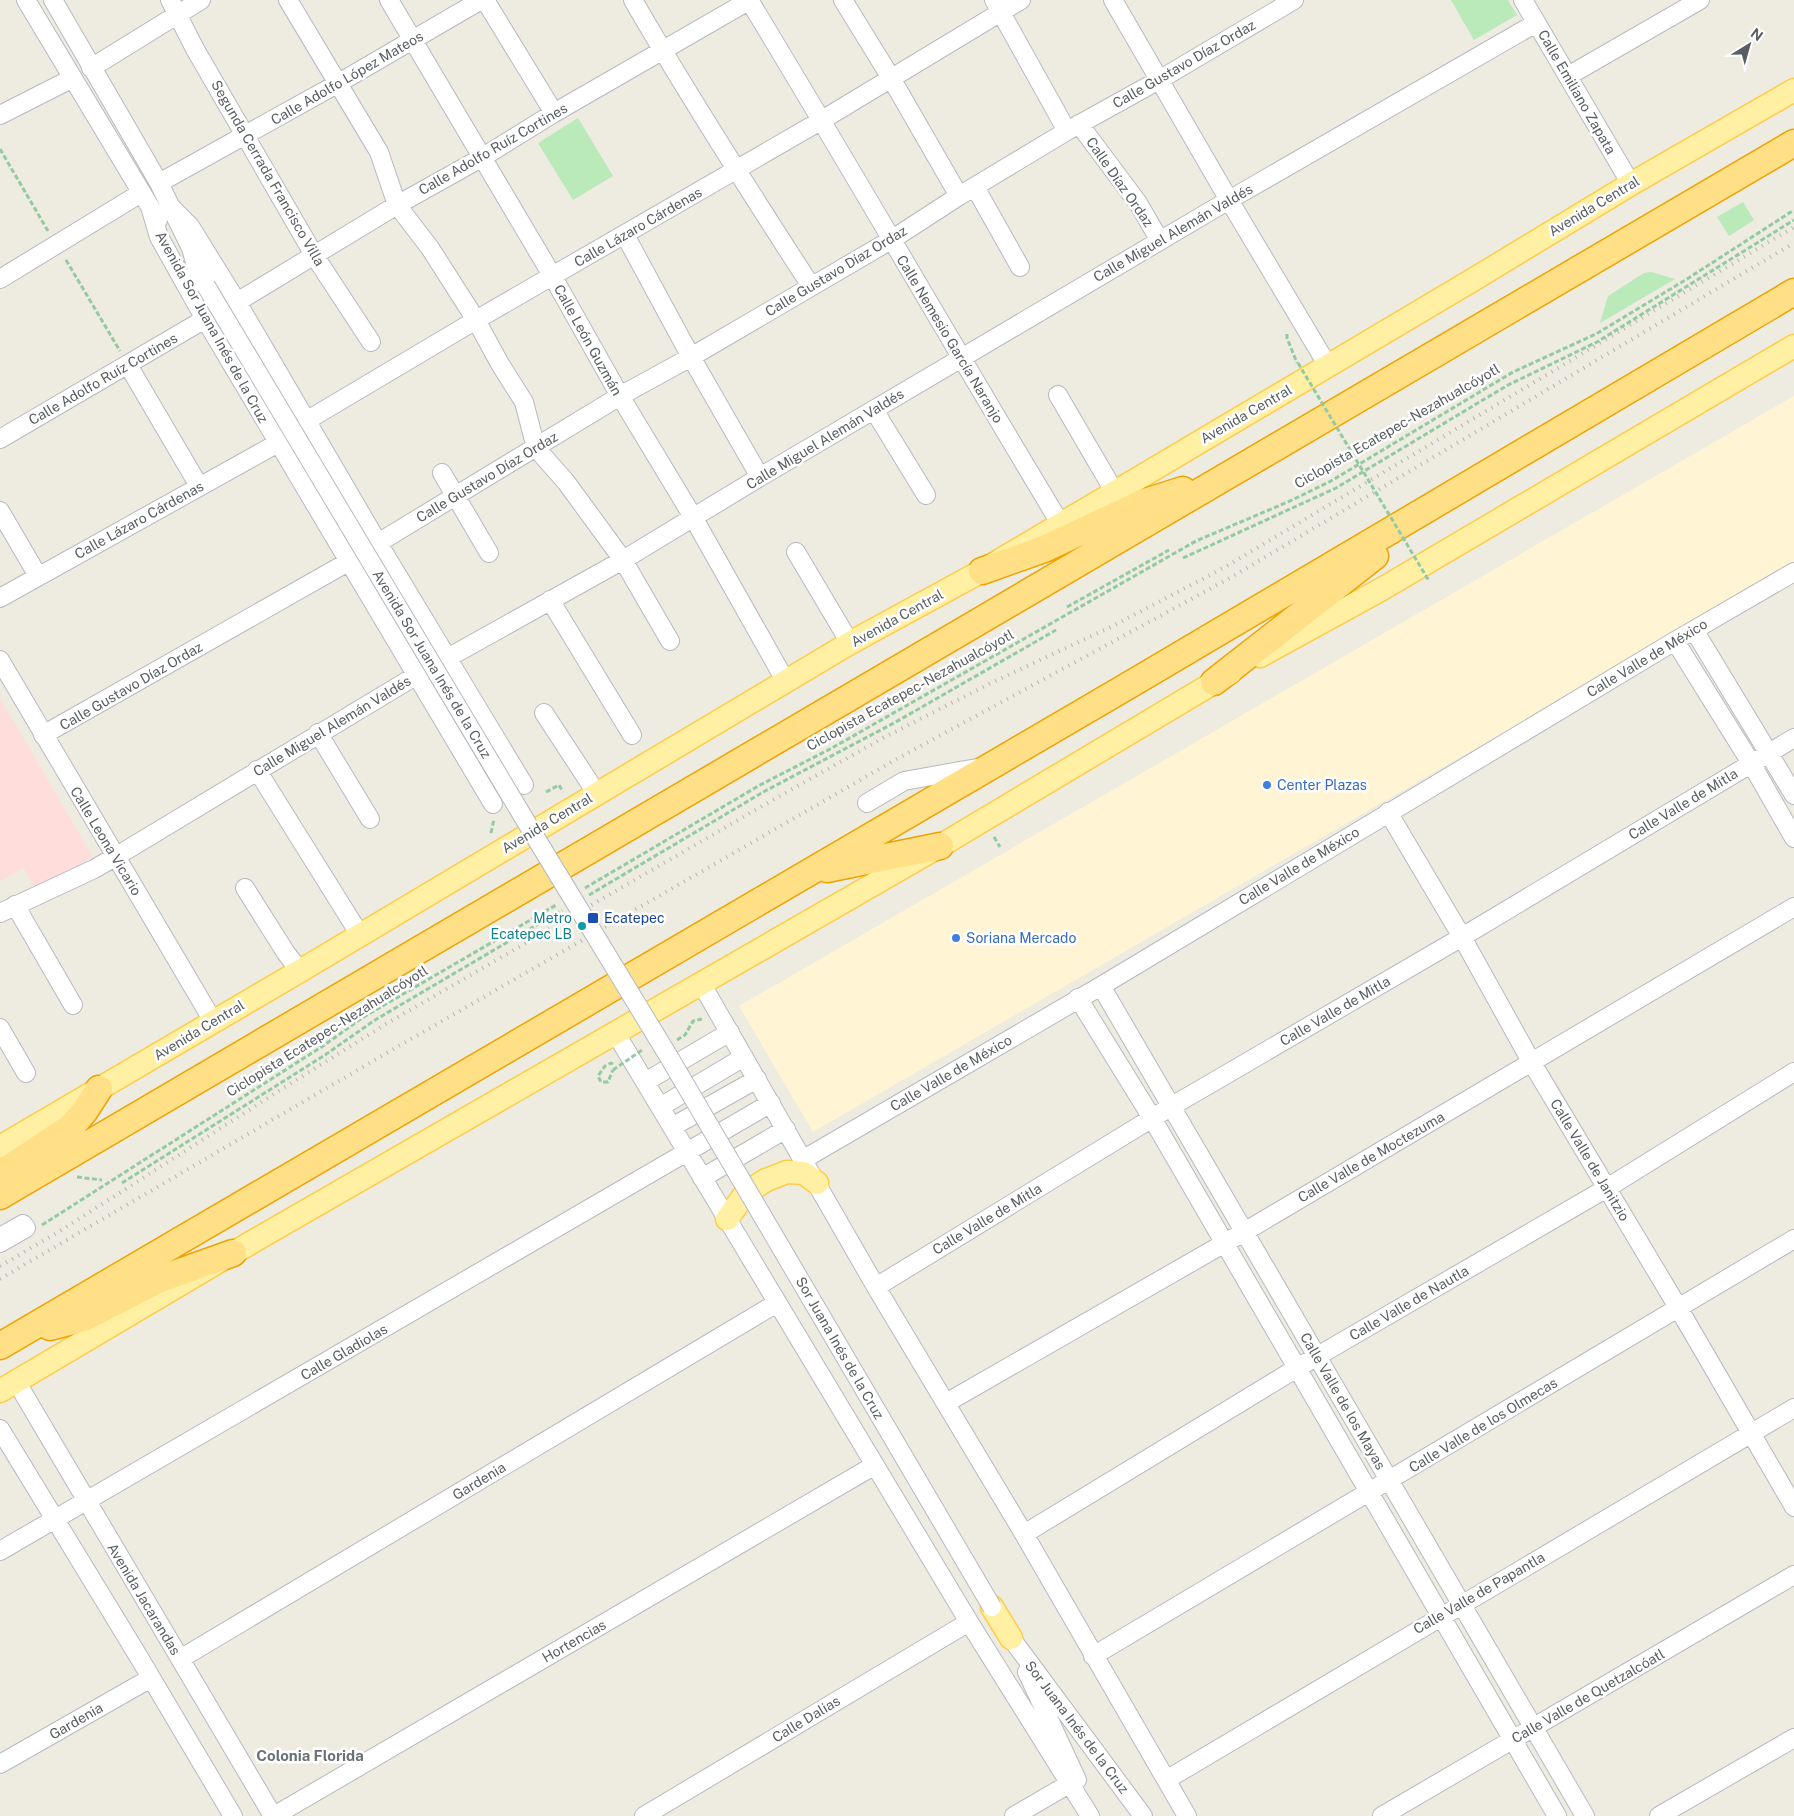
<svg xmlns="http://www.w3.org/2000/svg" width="1794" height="1816" viewBox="0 0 1794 1816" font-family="'Public Sans',sans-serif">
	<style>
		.commercial { fill: #fff5d4 }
		.medical { fill: #feddda }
		.green { fill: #bae9ba }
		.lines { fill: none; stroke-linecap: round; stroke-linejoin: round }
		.minor-casing { stroke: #b6b9bf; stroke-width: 20 }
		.major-casing { stroke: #ffcc48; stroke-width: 25 }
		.highway-casing { stroke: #eea400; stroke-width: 29 }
		.path { stroke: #93caa2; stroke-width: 3; stroke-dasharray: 5 2.5; stroke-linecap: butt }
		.minor { stroke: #fff; stroke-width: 18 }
		.major { stroke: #fff0a4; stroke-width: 22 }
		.highway { stroke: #ffe086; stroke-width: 26 }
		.rail { stroke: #b3b4b4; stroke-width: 4; stroke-dasharray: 1 6; stroke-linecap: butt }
		.minor-bridge-casing { stroke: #b6b9bf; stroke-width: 20; stroke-linecap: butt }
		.path-bridge { stroke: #93caa2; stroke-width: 3; stroke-dasharray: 5 2.5; stroke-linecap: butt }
		.minor-bridge { stroke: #fff; stroke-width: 18 }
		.shop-dot { fill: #3f7fe0; stroke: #fff; stroke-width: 2 }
		.transit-dot { fill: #1a4fb4; stroke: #fff; stroke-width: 2 }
		.culture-dot { fill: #0f9aa8; stroke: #fff; stroke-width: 2 }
		.labels { text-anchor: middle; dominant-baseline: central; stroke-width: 5; stroke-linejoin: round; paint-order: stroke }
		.street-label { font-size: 14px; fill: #595e63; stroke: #fff }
		.shop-label { font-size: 14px; fill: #366cbe; stroke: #fff; text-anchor: start }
		.culture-label { font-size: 14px; fill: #0d838f; stroke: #fff; text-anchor: end }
		.transit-label { font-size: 14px; fill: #164399; stroke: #fff; text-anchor: start }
		.neighbourhood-label { font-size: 15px; font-weight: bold; fill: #6a7075; stroke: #fff }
	</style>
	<rect width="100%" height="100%" fill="#eeebe0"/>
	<!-- commercial -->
	<path class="commercial" d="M1794 396V564L813 1132 739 1006Z"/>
	<!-- medical -->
	<path class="medical" d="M0 698 92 856 37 891 24 868 0 881Z"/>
	<!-- green -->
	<path class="green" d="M1451 0H1508L1517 15 1474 40Z
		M578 118 613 176 573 200 538 143Z
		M1743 202 1754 220 1729 236 1717 217Z
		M1651 272 1675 279 1600 323 1608 296 1644 273Z"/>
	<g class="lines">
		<!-- minor casing -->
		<g class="minor-casing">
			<path id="minor" d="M26 0 158 220
				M53 0 159 183 191 248 197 269 206 286
				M170 0 195 49 314 255 371 342
				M288 0 379 152 397 205 430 248 476 320 500 364 524 402 536 448 566 482 623 560 670 641
				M389 0 553 277 620 396 693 517 786 682
				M485 0 554 113
				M633 0C689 97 750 192 811 286
				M749 0C854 173 955 349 1060 523
				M843 0 891 78 959 196
				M994 0 1067 131
				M1113 0 1229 200 1328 366
				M1523 0 1631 184
				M91 68 201 0
				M1568 76 1700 0
				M0 115 73 78
				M1079 124 1138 203 1160 241
				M159 183 337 84 481 0
				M975 187 1020 267
				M171 207 190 226 237 302 378 543 524 785
				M151 210 159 237 205 319 493 804
				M625 235 691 357 760 477
				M0 279 141 193
				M237 302 397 205 483 157 554 113 750 0
				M128 365 199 486
				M1058 395 1114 491
				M874 410 926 495
				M306 421 476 320 822 120 1021 0
				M0 439 205 319
				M442 473 489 553
				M0 511 38 576
				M378 543 620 396 691 357 891 240 959 196 1067 131 1159 80 1294 0
				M796 552 850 643
				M0 598 278 443
				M550 600 632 735
				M1694 630 1794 795
				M1675 641 1751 763 1794 838
				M0 660 213 1021
				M544 713 597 794
				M318 733 370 819
				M43 735 348 562
				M257 770 360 935
				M867 803 904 781 977 768
				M1388 812 1462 937 1532 1063 1679 1309 1794 1507
				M245 888 286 953 300 971
				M15 905 73 1005
				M0 913 94 869 115 857 417 675 623 560 760 477 1229 200 1536 23
				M701 983 876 1287 1024 1534 1187 1816
				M1101 986 1585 1816
				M1078 998 1152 1118 1557 1816
				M0 1028 26 1073
				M615 1032 969 1622 1090 1816
				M645 1082 730 1032
				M660 1107 744 1057
				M672 1127 757 1079
				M804 1159 1101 986 1675 641 1794 572
				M702 1178 786 1129
				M0 1237 23 1224 26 1228 0 1243
				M876 1287 1172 1106 1462 937 1794 738
				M16 1381 273 1816
				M946 1403 1244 1232 1794 907
				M0 1429 137 1654 233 1816
				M1024 1534 1297 1368 1607 1188 1794 1072
				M0 1551 771 1103
				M1011 1638 1143 1816
				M1093 1656 1794 1239
				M180 1659 777 1303
				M1027 1672 1077 1780
				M0 1764 151 1678
				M1166 1780 1794 1408
				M274 1816 875 1465
				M644 1816 969 1622
				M1014 1816 1069 1784
				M1382 1816 1794 1575
				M1659 1816 1794 1738"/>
		</g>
		<!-- major casing -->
		<g class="major-casing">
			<path id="major" d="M1260 656 1382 589 1794 346
				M0 1147 300 971 850 643 982 571 1471 281 1631 184 1794 90
				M727 1219 745 1194 766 1180 787 1172 804 1173 817 1183
				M0 1391 233 1253 940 846 1230 673
				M992 1607 1011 1638"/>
		</g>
		<!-- highway casing -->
		<g class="highway-casing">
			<path id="highway" d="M982 571 1044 549 1142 503 1183 490
				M1214 682 1375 556
				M827 869 940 846
				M0 1174 71 1127 84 1112 99 1089
				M0 1196 1794 143
				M50 1327 84 1318 160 1279 233 1253
				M0 1346 1131 684 1794 292"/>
		</g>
		<!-- path -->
		<path class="path" d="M0 149 48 231
			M66 260 120 351
			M1287 334V338L1297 363
			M1183 558 1336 488 1508 385 1597 342 1794 220
			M1067 607 1169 550
			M546 792 559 785 563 792
			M491 833 494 819
			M994 837 1000 847
			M585 888 760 785 832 748 1196 541 1290 501 1331 481 1513 372 1596 334 1687 279 1794 210
			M589 895 765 791 894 723 1056 630
			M677 1040 685 1035 693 1021 702 1019
			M613 1064 611 1063 605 1066 598 1076 601 1082H608L613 1070
			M77 1177 102 1180
			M122 1183 325 1055 375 1020 562 910
			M42 1225 323 1046 362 1018 556 905"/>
		<!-- minor -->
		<use href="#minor" class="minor"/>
		<!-- major -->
		<use href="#major" class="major"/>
		<!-- highway -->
		<use href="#highway" class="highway"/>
		<!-- rail -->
		<path class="rail" d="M0 1266 60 1231 285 1087 386 1024 771 801 883 738 991 683 1115 625 1225 567 1794 227
			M0 1279 397 1047 895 760 1230 578 1794 243"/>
		<!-- minor-bridge casing -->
		<g class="minor-bridge-casing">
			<path id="minor-bridge" d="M206 286 534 835 669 1057 992 1607"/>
		</g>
		<!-- path-bridge -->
		<path class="path-bridge" d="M1298 363 1429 581
			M613 1070 642 1050"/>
		<!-- minor-bridge -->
		<use href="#minor-bridge" class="minor-bridge"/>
	</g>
	<!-- markers -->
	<g class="shop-dot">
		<circle cx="1267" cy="785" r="5"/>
		<circle cx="956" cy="938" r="5"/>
	</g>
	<rect class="transit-dot" x="587" y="912" width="12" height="12" rx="2.5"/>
	<circle class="culture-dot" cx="582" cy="926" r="5"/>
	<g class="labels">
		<!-- street labels -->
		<g class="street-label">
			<text transform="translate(1184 64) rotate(-30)">Calle Gustavo Díaz Ordaz</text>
			<text transform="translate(347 78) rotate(-30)">Calle Adolfo López Mateos</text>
			<text transform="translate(1577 92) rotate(60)">Calle Emiliano Zapata</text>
			<text transform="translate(493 149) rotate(-30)">Calle Adolfo Ruíz Cortines</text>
			<text transform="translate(268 173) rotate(60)">Segunda Cerrada Francisco Villa</text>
			<text transform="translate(1120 182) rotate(55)">Calle Díaz Ordaz</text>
			<text transform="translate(1594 206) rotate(-31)">Avenida Central</text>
			<text transform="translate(638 227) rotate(-30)">Calle Lázaro Cárdenas</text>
			<text transform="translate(1173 233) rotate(-30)">Calle Miguel Alemán Valdés</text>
			<text transform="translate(836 271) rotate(-31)">Calle Gustavo Díaz Ordaz</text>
			<text transform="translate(212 327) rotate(61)">Avenida Sor Juana Inés de la Cruz</text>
			<text transform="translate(950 339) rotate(59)">Calle Nemesio García Naranjo</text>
			<text transform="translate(588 340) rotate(61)">Calle León Guzmán</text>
			<text transform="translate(103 379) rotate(-30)">Calle Adolfo Ruíz Cortines</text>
			<text transform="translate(1246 414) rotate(-30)">Avenida Central</text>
			<text transform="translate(1397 426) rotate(-30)">Ciclopista Ecatepec-Nezahualcóyotl</text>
			<text transform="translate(825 439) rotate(-31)">Calle Miguel Alemán Valdés</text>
			<text transform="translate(487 477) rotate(-31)">Calle Gustavo Díaz Ordaz</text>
			<text transform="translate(139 520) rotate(-29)">Calle Lázaro Cárdenas</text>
			<text transform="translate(897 618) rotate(-29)">Avenida Central</text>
			<text transform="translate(1647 658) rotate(-31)">Calle Valle de México</text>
			<text transform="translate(432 664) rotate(59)">Avenida Sor Juana Inés de la Cruz</text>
			<text transform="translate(131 686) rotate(-30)">Calle Gustavo Díaz Ordaz</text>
			<text transform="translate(910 690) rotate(-29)">Ciclopista Ecatepec-Nezahualcóyotl</text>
			<text transform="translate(332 726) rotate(-31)">Calle Miguel Alemán Valdés</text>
			<text transform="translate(1683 804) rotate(-31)">Calle Valle de Mitla</text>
			<text transform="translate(547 823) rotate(-31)">Avenida Central</text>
			<text transform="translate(106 841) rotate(59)">Calle Leona Vicario</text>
			<text transform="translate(1299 866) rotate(-31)">Calle Valle de México</text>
			<text transform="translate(1335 1011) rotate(-30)">Calle Valle de Mitla</text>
			<text transform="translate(199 1030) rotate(-31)">Avenida Central</text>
			<text transform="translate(327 1031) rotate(-32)">Ciclopista Ecatepec-Nezahualcóyotl</text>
			<text transform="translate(951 1073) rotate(-30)">Calle Valle de México</text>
			<text transform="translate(1371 1157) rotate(-30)">Calle Valle de Moctezuma</text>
			<text transform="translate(1590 1160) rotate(59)">Calle Valle de Janitzio</text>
			<text transform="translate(987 1219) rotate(-31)">Calle Valle de Mitla</text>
			<text transform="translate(1409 1303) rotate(-30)">Calle Valle de Nautla</text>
			<text transform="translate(840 1348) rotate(60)">Sor Juana Inés de la Cruz</text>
			<text transform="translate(344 1352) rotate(-30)">Calle Gladiolas</text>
			<text transform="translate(1343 1401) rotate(60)">Calle Valle de los Mayas</text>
			<text transform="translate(1483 1425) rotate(-31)">Calle Valle de los Olmecas</text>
			<text transform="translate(479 1481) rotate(-31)">Gardenia</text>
			<text transform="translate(1479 1593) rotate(-30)">Calle Valle de Papantla</text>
			<text transform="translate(144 1599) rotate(59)">Avenida Jacarandas</text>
			<text transform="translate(574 1641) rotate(-30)">Hortencias</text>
			<text transform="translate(1588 1696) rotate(-30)">Calle Valle de Quetzalcóatl</text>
			<text transform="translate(806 1719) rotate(-31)">Calle Dalias</text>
			<text transform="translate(76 1721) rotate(-30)">Gardenia</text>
			<text transform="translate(1077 1727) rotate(53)">Sor Juana Inés de la Cruz</text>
		</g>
		<!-- shop labels -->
		<g class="shop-label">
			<text x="1277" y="785">Center Plazas</text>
			<text x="966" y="938">Soriana Mercado</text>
		</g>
		<!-- culture labels -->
		<g class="culture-label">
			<text x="572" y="918">Metro<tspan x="572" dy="16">Ecatepec LB</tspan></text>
		</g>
		<!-- transit labels -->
		<g class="transit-label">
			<text x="604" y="918">Ecatepec</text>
		</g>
		<!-- neighbourhood labels -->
		<g class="neighbourhood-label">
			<text x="310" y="1755">Colonia Florida</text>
		</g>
	</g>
	<!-- north arrow -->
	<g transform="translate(1749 45) rotate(37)" stroke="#ffffff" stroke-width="4" paint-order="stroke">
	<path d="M0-4L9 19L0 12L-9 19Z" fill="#595e63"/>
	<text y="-8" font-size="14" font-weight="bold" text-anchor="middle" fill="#595e63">N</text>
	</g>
</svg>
